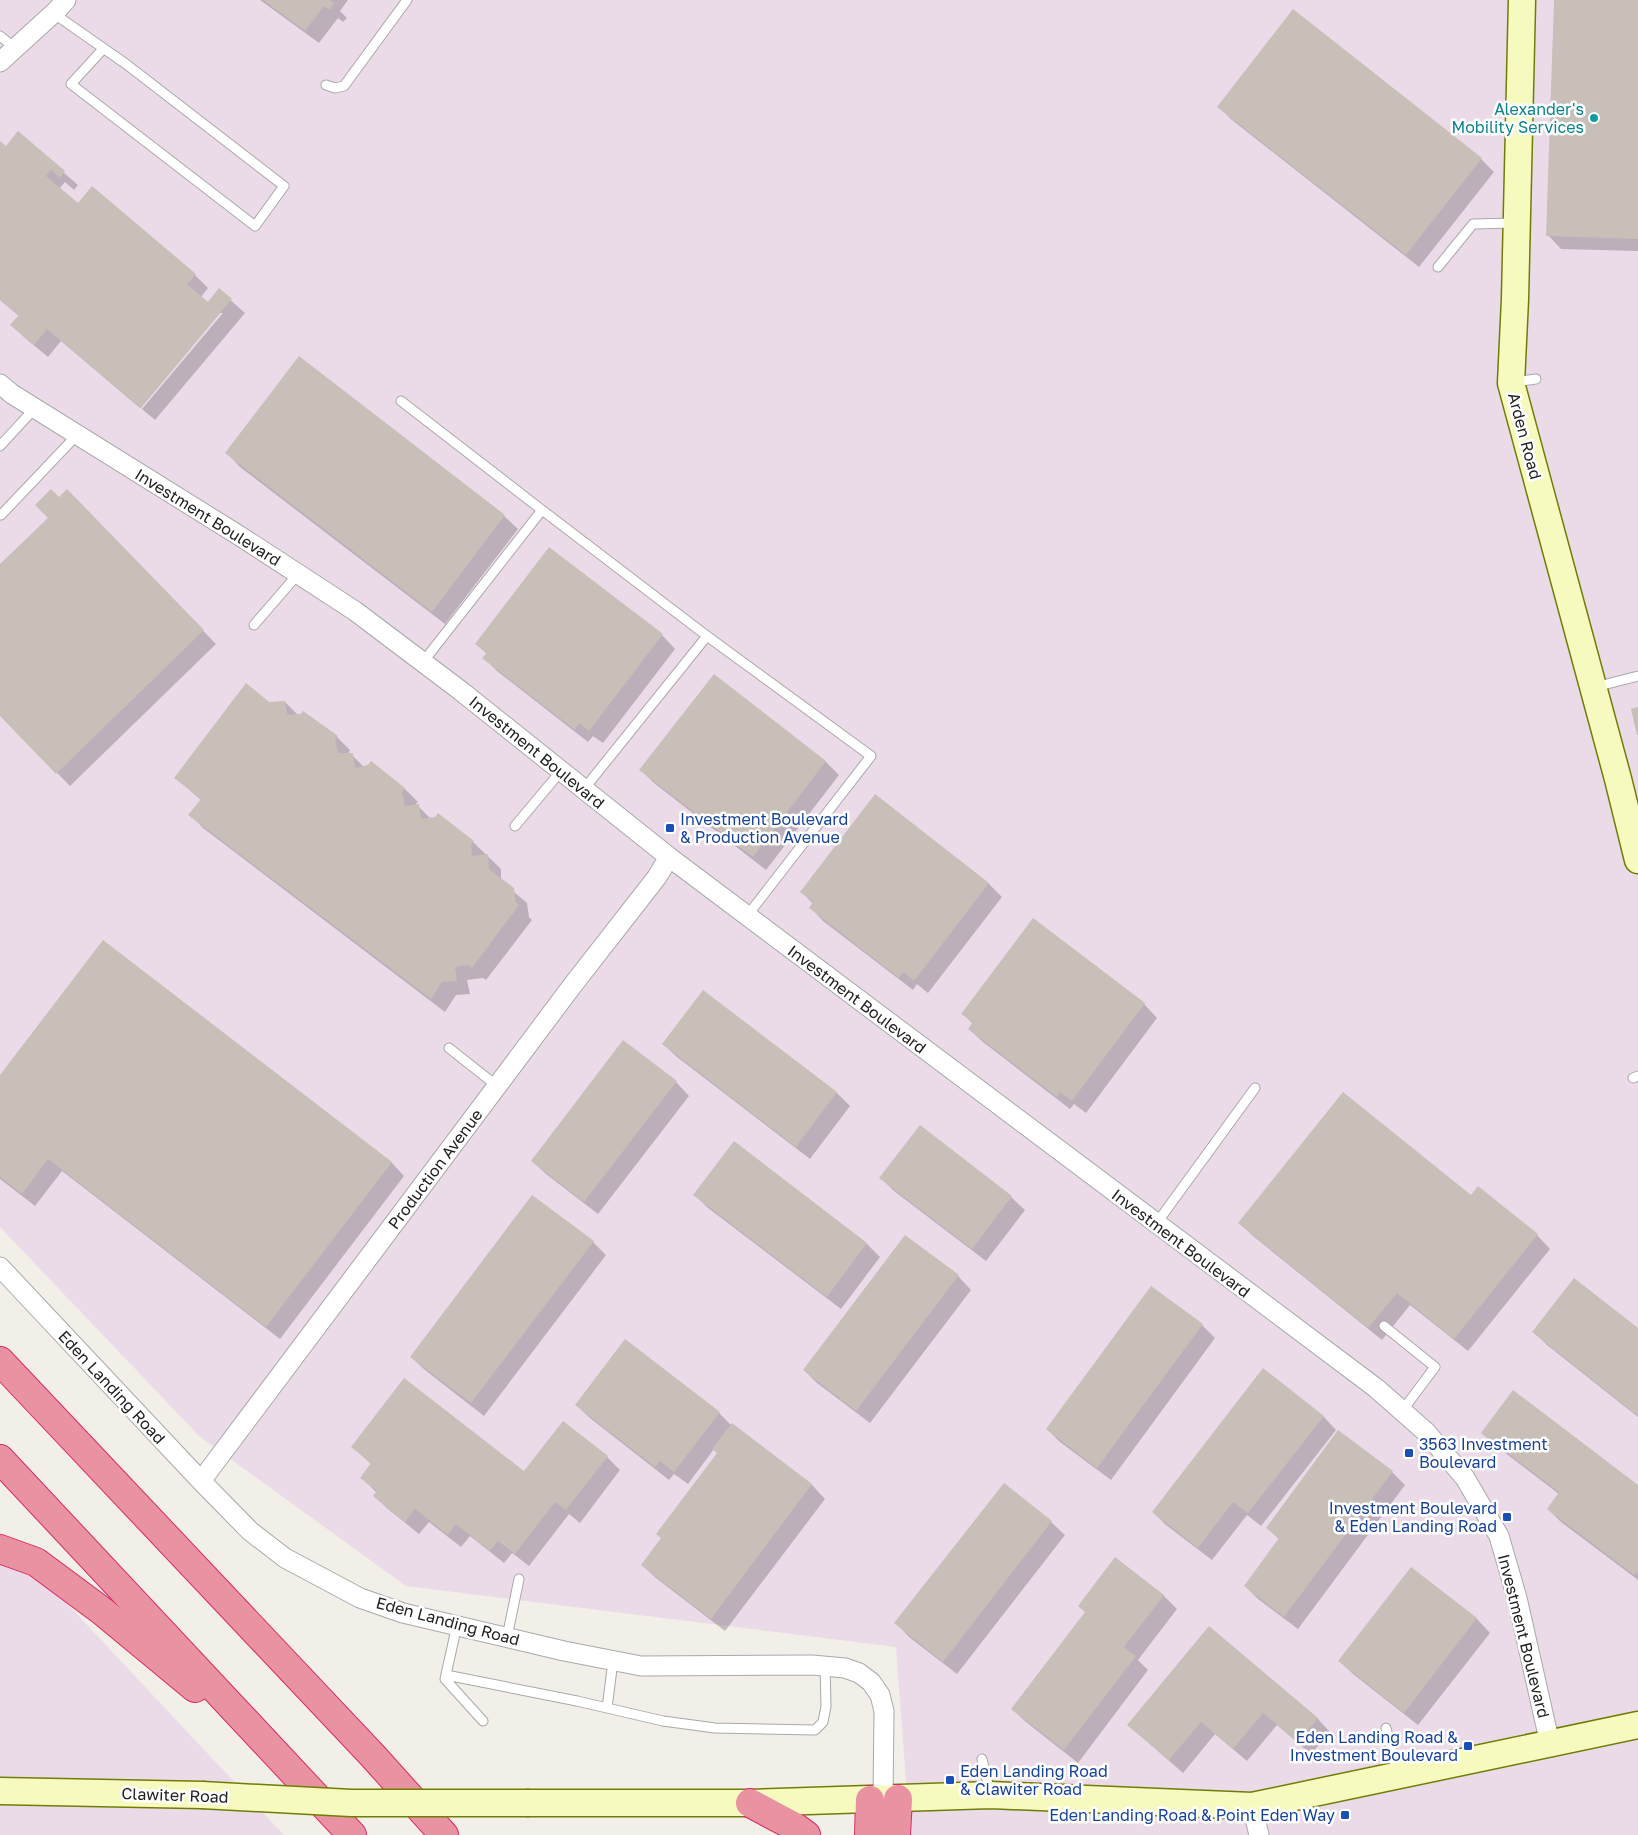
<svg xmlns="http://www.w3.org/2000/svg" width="1638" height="1835" viewBox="0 0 1638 1835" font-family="'Golos Text',sans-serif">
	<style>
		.industrial { fill: #ebdbe8 }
		.shadow { fill: #0003 }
		.building { fill: #c7bfb8 }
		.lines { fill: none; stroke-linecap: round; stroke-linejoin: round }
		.lane-casing { stroke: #a9a9a9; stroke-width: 11 }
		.street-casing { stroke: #a9a9a9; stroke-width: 21 }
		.secondary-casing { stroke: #707d05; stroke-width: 29 }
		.highway-casing { stroke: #dc2a67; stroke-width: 30 }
		.lane { stroke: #fff; stroke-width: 9 }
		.street { stroke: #fff; stroke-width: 19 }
		.secondary { stroke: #f7fabf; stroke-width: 26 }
		.highway { stroke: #e892a2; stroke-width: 28 }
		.secondary-bridge-casing { stroke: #707d05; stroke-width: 29; stroke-linecap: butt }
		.secondary-bridge { stroke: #f7fabf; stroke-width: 26 }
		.culture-dot { fill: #0f9aa8; stroke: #fff; stroke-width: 2 }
		.transit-dot { fill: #1a4fb4; stroke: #fff; stroke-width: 2 }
		.labels { text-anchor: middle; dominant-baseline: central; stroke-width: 5; stroke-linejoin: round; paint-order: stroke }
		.culture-label { font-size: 16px; fill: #0d838f; stroke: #fff; text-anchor: end }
		.street-label { font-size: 16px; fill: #222; stroke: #fff }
		.transit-label { font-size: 16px; fill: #164399; stroke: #fff; text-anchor: start }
	</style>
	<rect width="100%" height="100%" fill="#f2efe9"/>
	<!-- industrial -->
	<path class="industrial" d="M0 0H1638V1835H910L896 1647 406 1586 200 1437 0 1227Z
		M0 1532 284 1835H0Z"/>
	<!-- shadow -->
	<path class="shadow" d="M260 0H348L340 11 347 18 343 22 338 18 319 43Z
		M1555 0H1638V251L1561 249 1548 235Z
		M1219 107 1481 159 1494 172 1419 267 1232 120Z
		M18 133 78 185 74 190 65 182 59 189 78 205 92 188 195 275 208 288 201 297 208 303 219 290 245 313 155 420 142 409 223 313H219L140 408 61 341 48 357 25 338 12 325 19 316 0 300V143L6 148Z
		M299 358 504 516 518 529 445 624 240 467 227 453Z
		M59 499 80 504 216 644 70 786 0 714V566L49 518Z
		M662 635 675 649 603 743 593 736 588 742 497 671 484 658 487 654 476 644Z
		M714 675 826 762 839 775 766 870 654 783 641 770Z
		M285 702 298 715 304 712 337 737 350 750 348 754 352 755 364 767 369 766 371 763 405 789 418 802 414 806H418L431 819 436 818 438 815 473 842 501 869V881L527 903 529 917 532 920 486 980 483 978 467 980 470 994 456 995 445 1012 203 828 190 814 201 800 176 778 268 703Z
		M875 796 989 884 1002 897 928 993 917 984 913 990 823 921 810 907 813 904 802 892Z
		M1033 920 1144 1004 1157 1018 1086 1113 1074 1104 1070 1109 983 1042 969 1029 973 1024 963 1014Z
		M703 992 837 1093 850 1106 810 1159 677 1057 663 1044Z
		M623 1042 676 1082 689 1096 598 1214 546 1174 532 1161Z
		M0 1077 391 1162 404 1176 280 1339 62 1171 35 1206 0 1179Z
		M734 1143 867 1244 880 1257 841 1309 708 1208 695 1195Z
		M881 1178 1011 1197 1025 1210 986 1261 894 1191Z
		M1478 1188 1537 1235 1550 1249 1468 1351 1410 1305 1382 1340 1253 1236 1240 1223 1471 1197Z
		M593 1242 606 1255 484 1416 425 1370 411 1357Z
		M958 1276 971 1290 870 1423 817 1383 804 1370Z
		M1202 1325 1215 1338 1111 1480 1060 1442 1047 1429Z
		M1638 1330V1417L1547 1345 1534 1332Z
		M576 1405 719 1413 731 1425 812 1485 825 1499 725 1631 656 1578 642 1565 662 1538 718 1454 714 1449 688 1484 674 1474 669 1480 590 1418Z
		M1323 1416 1336 1430 1261 1526 1247 1515 1212 1560 1166 1525 1153 1512Z
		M1482 1433 1638 1487V1580L1561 1522 1548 1509 1559 1494 1496 1446Z
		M353 1447 524 1473 607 1457 620 1470 580 1523 569 1514 529 1566 512 1553 504 1563 470 1536 461 1547 429 1522 419 1534 388 1509 374 1496 377 1493 362 1478 372 1465Z
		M1392 1472 1405 1485 1298 1629 1258 1599 1245 1586 1280 1540 1267 1528Z
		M1004 1485 1051 1522 1065 1535 957 1674 909 1637 896 1623Z
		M1115 1559 1164 1596 1177 1609 1138 1660 1148 1670 1078 1763 1026 1722 1012 1709 1086 1612Z
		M1411 1569 1477 1619 1490 1633 1418 1725 1353 1674 1340 1661Z
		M1209 1628 1317 1718 1330 1732 1311 1754 1277 1725 1247 1761 1215 1734 1183 1773 1128 1725Z"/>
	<!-- building -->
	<path class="building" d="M263 0H329L334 3 330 10 324 6 305 31Z
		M1554 0H1638V239L1546 236Z
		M1293 9 1482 158 1406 255 1217 107Z
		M18 131 65 171 60 178 51 170 46 176 78 203 92 186 196 274 187 284 208 302 219 288 232 299 141 408 47 329 34 345 10 325 19 315 0 300V141L6 146Z
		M299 356 505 515 432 612 225 453Z
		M51 489 59 497 67 489 204 630 56 774 0 716V564L48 518 35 505Z
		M549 547 663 634 589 731 579 723 575 730 482 658 487 653 475 644Z
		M714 674 826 761 753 857 639 770Z
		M246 683 269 702 285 701 287 715 301 714 303 711 338 736 335 740 338 753H353L355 768 368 765 371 761 405 788 402 792 405 806 419 804 421 819 435 817 438 813 474 841 471 844 472 856 488 854 489 869 514 888 516 903 519 905 472 968 468 965 455 967 457 981 442 982 431 999 188 815 201 799 174 778Z
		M1638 707V735H1637L1631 709Z
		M875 794 989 883 914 981 903 972 899 978 809 908 813 902 800 892Z
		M1033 918 1145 1003 1072 1101 1060 1092 1057 1097 968 1029 973 1022 961 1014Z
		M103 940 392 1162 266 1327 48 1159 22 1194 0 1177V1075Z
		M703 990 837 1092 796 1147 662 1044Z
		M623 1040 677 1081 584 1202 531 1161Z
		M1343 1092 1471 1195 1478 1186 1538 1234 1454 1339 1397 1293 1368 1328 1238 1223Z
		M920 1125 1012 1196 972 1249 879 1178Z
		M734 1141 867 1243 827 1297 693 1195Z
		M532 1195 594 1241 471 1403 410 1357Z
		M905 1235 959 1275 856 1411 803 1370Z
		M1574 1278 1638 1328V1416L1532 1332Z
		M1151 1286 1203 1324 1097 1468 1046 1429Z
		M625 1339 720 1412 674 1472 660 1461 655 1467 575 1405Z
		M1263 1368 1324 1416 1248 1513 1233 1502 1198 1548 1152 1512Z
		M404 1378 524 1471 563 1421 608 1456 566 1510 555 1502 515 1554 498 1541 490 1551 456 1524 448 1535 415 1509 405 1522 373 1496 377 1491 360 1478 371 1463 351 1447Z
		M1513 1390 1638 1485V1571L1634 1575 1547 1509 1559 1492 1481 1433Z
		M732 1423 812 1484 711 1619 641 1565 661 1538 656 1534 717 1453 712 1449Z
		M1338 1430 1393 1471 1284 1617 1244 1586 1279 1538 1266 1528Z
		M1004 1483 1052 1521 943 1662 894 1623Z
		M1115 1557 1164 1595 1124 1647 1136 1656 1064 1750 1011 1709 1085 1612 1078 1606Z
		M1411 1567 1477 1618 1404 1713 1338 1661Z
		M1209 1626 1318 1718 1298 1742 1263 1713 1233 1749 1201 1722 1169 1760 1127 1725Z"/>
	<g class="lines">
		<!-- lane casing -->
		<g class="lane-casing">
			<path id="lane" d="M53 13 126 64 284 186 255 226 71 84 103 49
				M0 36 15 48
				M326 85 335 88 344 86 407 0
				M1438 267 1473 224 1514 223
				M1514 382 1536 379
				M401 401 542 510 423 662
				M0 446 35 408
				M542 510 707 636 584 789
				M0 514 1 515 77 435
				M254 625 298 574
				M707 636 871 756 747 916
				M1595 687 1638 676
				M515 826 561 771
				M449 1048 497 1086
				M1633 1078 1638 1076
				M1156 1224 1255 1088
				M1384 1326 1435 1367 1402 1411
				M457 1625 445 1679 483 1721
				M507 1637 519 1579
				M446 1675 577 1701 663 1721 715 1728 815 1730 823 1722 826 1706 825 1666
				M607 1708 613 1661
				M1386 1728 1397 1773
				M982 1759 990 1793"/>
		</g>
		<!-- street casing -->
		<g class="street-casing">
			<path id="street" d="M0 62 56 11 66 0
				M0 384 12 394 243 538 355 611 461 691 669 857 1376 1388 1426 1432 1465 1478 1499 1536 1517 1598 1550 1744
				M0 1267 201 1481 250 1531 285 1558 360 1598 403 1613 564 1651 641 1666 812 1665 845 1668 859 1673 871 1682 880 1695 884 1711 883 1799
				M201 1481 572 986 657 877 669 857
				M1252 1806 1259 1835"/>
		</g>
		<!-- secondary casing -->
		<g class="secondary-casing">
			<path id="secondary" d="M1522 0 1515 299 1511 383 1618 779 1638 860
				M0 1791 202 1795
				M529 1803H750L991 1795 1252 1806 1638 1725"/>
		</g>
		<!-- highway casing -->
		<g class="highway-casing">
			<path id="highway" d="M0 1361 373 1756 444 1835
				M0 1459 352 1835
				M0 1549 36 1562 102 1611 195 1688
				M750 1803 795 1827 806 1835
				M869 1835 870 1800
				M896 1835 898 1799"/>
		</g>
		<!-- lane -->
		<use href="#lane" class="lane"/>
		<!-- street -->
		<use href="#street" class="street"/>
		<!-- secondary -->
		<use href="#secondary" class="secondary"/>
		<!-- highway -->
		<use href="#highway" class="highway"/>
		<!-- secondary-bridge casing -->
		<g class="secondary-bridge-casing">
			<path id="secondary-bridge" d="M202 1795 351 1803H529"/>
		</g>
		<!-- secondary-bridge -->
		<use href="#secondary-bridge" class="secondary-bridge"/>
	</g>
	<!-- markers -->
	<circle class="culture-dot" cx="1594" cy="118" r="5"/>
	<g class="transit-dot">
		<rect x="665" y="823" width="10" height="10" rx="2.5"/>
		<rect x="1404" y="1448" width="10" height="10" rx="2.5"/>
		<rect x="1502" y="1512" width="10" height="10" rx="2.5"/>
		<rect x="1463" y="1741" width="10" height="10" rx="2.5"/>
		<rect x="945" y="1775" width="10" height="10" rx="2.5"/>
		<rect x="1340" y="1810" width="10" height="10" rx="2.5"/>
	</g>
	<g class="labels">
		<!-- culture labels -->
		<g class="culture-label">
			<text x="1584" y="109">Alexander's<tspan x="1584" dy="18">Mobility Services</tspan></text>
		</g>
		<!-- street labels -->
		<g class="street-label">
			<text transform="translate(1525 436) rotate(75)">Arden Road</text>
			<text transform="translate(208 517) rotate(32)">Investment Boulevard</text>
			<text transform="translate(537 752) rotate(39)">Investment Boulevard</text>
			<text transform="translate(857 999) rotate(37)">Investment Boulevard</text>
			<text transform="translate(435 1169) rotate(-53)">Production Avenue</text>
			<text transform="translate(1181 1243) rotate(37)">Investment Boulevard</text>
			<text transform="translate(112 1387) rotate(47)">Eden Landing Road</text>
			<text transform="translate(448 1621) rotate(15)">Eden Landing Road</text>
			<text transform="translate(1524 1636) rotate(76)">Investment Boulevard</text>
			<text transform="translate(175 1795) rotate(2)">Clawiter Road</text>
		</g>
		<!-- transit labels -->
		<g class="transit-label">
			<text x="680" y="819">Investment Boulevard<tspan x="680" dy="18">&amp; Production Avenue</tspan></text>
			<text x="1419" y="1444">3563 Investment<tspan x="1419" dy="18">Boulevard</tspan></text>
			<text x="1497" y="1508" text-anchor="end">Investment Boulevard<tspan x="1497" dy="18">&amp; Eden Landing Road</tspan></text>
			<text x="1458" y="1737" text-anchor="end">Eden Landing Road &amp;<tspan x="1458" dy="18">Investment Boulevard</tspan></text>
			<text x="960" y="1771">Eden Landing Road<tspan x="960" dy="18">&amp; Clawiter Road</tspan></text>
			<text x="1335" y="1815" text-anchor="end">Eden Landing Road &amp; Point Eden Way</text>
		</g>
	</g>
</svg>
